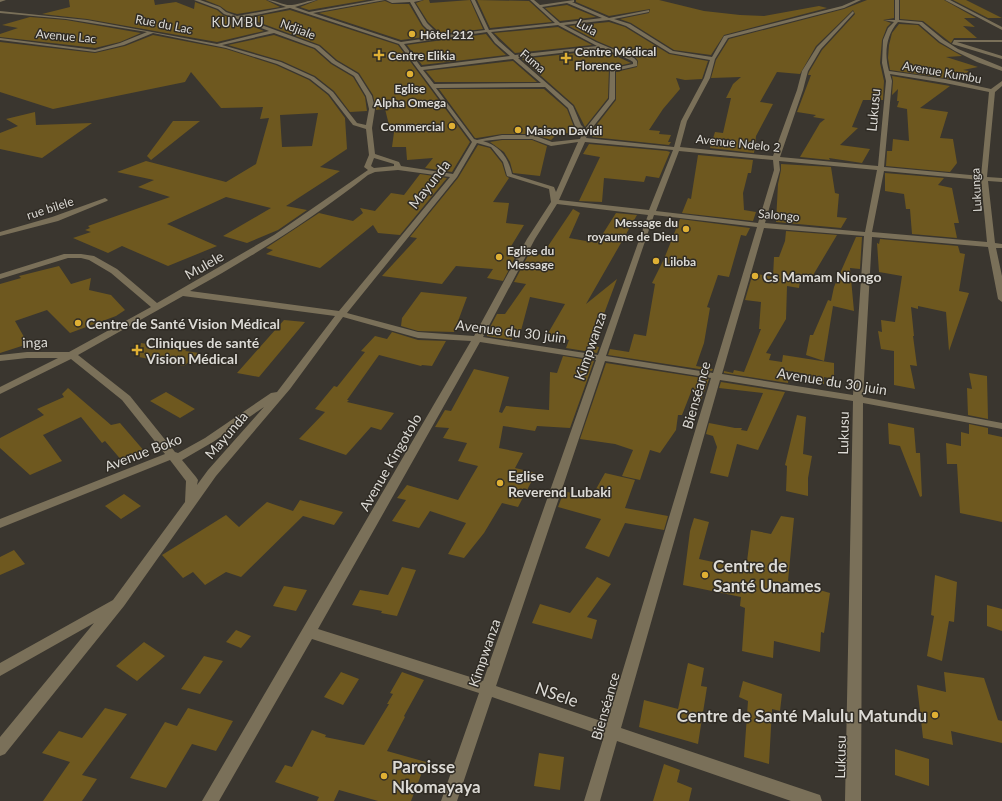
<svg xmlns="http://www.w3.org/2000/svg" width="1002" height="801" viewBox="0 0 1002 801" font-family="Lato,sans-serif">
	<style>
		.building { fill: #6e581f; fill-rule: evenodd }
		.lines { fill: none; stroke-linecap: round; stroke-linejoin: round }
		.minor { fill: #7a7059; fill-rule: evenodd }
		.poi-dot { fill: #dfb034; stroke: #302c25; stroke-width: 1.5 }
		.labels { text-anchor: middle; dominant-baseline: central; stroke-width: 3; stroke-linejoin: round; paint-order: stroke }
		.far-street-label { font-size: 12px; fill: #dcdad5; stroke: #302c25 }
		.far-poi-label { font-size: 12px; font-weight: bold; fill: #dcdad5; stroke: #302c25; text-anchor: start }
		.far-quarter-label { font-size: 13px; letter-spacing: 1px; fill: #dcdad5; stroke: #302c25 }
		.street-label { font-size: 14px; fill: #dcdad5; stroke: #302c25 }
		.poi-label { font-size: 14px; font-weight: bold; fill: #dcdad5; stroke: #302c25; text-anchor: start }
		.near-poi-label { font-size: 17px; font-weight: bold; fill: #dcdad5; stroke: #302c25; text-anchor: start }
		.near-street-label { font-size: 17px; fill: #dcdad5; stroke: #302c25 }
	</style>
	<rect width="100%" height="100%" fill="#3a362f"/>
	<!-- building -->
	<path class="building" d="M69 0H154L155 5 176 2 194 9 195 2 217 10 223 15 264 31 217 42 87 19 42 14 70 7Z
		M205 0H266L280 7 237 14 227 11 220 6Z
		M318 0H367L309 10 300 7Z
		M424 0H429L430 3 470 0 483 29 441 34 428 22 416 3Z
		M477 0 529 1 552 22 490 28Z
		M576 0H659L704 11 740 15 764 16 819 6 827 8 724 35 711 55 674 50 631 23 620 19 649 13 650 9 609 16 576 2Z
		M867 0H894V18L883 20 891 23 887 27 882 40 880 63 884 81 883 100H863L852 127 858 128 840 145 870 149 862 163 829 158 830 160 800 157 820 123 825 119 813 117 816 115 797 112 811 75H808L809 72 822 50 855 14 853 10 816 46 800 74 777 72 760 102 773 104 756 136 754 153 710 148 715 132 723 133 731 98H726L733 84 741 77 711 78 716 60 729 39 844 9Z
		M900 0H944L976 18H964L975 27 963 26 977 38H954L951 43 923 21 900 19Z
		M953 0H966L1002 18H988Z
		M385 1 392 4H409L422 26 432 36 401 40 319 13Z
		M567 5 596 17 560 21 545 8Z
		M290 10 398 45 470 142 452 172 425 168 433 158 407 160 406 147H392L395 125H389L385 109 376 110 373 95 359 73 337 60 320 45 247 18Z
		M30 17 66 20 141 33 120 42 95 48 0 37V34L18 28 2 25Z
		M609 22 625 27 669 54 708 61 702 79 685 80 676 78 680 89 663 109 649 130 660 131 659 134 671 135 668 142H671L669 145 592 137 595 132H591L616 100V72L637 67 638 61 635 57 597 41 569 26Z
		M899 24 918 25 939 43 962 56 946 57 978 67 963 70 969 71 957 80 890 70 888 58 889 45 892 33Z
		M558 27 592 45 515 53 494 33Z
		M486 34 494 44 506 55 422 65 407 45Z
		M153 35 226 49 276 65 309 80 328 95 345 118 347 149 320 167 340 171 286 206 307 210 278 230 247 243 223 236 271 208 226 197 167 224 217 246 168 266 122 246 108 253 73 238 91 232 85 230 90 228 88 226 170 197 138 187 154 180 117 172 146 161 226 182 256 164 269 118 260 119 263 107 221 108 191 72 185 82 53 109 0 92V42L95 53 125 46ZM318 113 312 146 282 147 280 115Z
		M274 35 314 49 331 64 353 77 365 97 367 111 350 112 334 91 315 76 282 61 228 45Z
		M603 50 631 63 609 68 608 98 585 127 574 105 522 59Z
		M513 61 537 82H435L426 71Z
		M892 76 950 86 920 108 948 112 940 138 953 139 957 163 950 172 886 166 887 151H892L893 139 909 141 907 109 897 107 899 101H897L898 89 892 95 893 81Z
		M439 89H544L567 109 574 127 581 132 557 134 551 140 533 134H502L477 138H475Z
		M35 112 36 125 92 123 42 158 0 149V133L18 126 6 119Z
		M173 121H200L151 160 147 156Z
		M502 140H532L547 146 540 176 513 173 510 162 504 152 490 142Z
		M589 144 667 151 670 152 659 178 646 176 644 182 604 178 602 202 579 201 600 157 583 154Z
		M478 145 490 148 502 163 506 176 509 178 493 202 509 203 506 223 524 225 510 248 519 250 503 281 487 278 493 269 456 266 442 284 382 276 417 238 410 237 458 178Z
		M698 155 753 160 751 173H748L743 193 744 210 756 212 753 221 682 213 688 198 691 199Z
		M781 164 831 167 835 193 839 194 837 217 847 218 841 228 776 222 778 184 781 170Z
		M885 173 944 178 938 185 952 188 959 223H954L957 238 912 234 910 209H906L904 194 885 191Z
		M420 174 447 178 400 235 378 233 373 225 320 268 266 254 273 250 266 248 319 213 353 221 363 213 360 208 375 211 391 193 404 195Z
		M573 209 580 213 569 238 597 243 616 213 637 215 586 304 617 279 592 346 599 347 597 353 566 348 569 340 547 335 565 304 530 297 519 338 512 337V340L487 336V333L497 314H505L526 284 514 282 530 252 542 255Z
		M680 219 750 228 746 236 741 235 729 277 718 275 707 307 710 308 704 343 696 366 713 369 712 371 608 355 610 349 629 352 634 334 646 336 655 284 652 283 664 259Z
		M786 231 837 235 809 282 800 281 799 288 787 286 786 319 766 353 771 354 769 360 782 362 783 355 834 363V379L824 377V384L805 380 807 374 789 371 788 383 724 373V371L733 373 734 370 744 372 761 329H759L761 302 745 300 753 273 773 277 774 257H779L785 241Z
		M856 237H862L860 269 850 268 854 311 833 306 824 361 806 355 810 335H813L828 300 831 301 834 287Z
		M880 239 958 246 960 253 965 254 959 291 969 293 949 351 946 312 918 306V309L911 307 914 336H913L917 366 910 365 915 389 894 385V351L881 349 878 331 882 332 881 320 895 322 902 276 879 272 877 243 879 244Z
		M59 266 71 284 91 278 89 290 111 295 125 310 116 316 70 333 47 310 15 321 28 344 0 353V284L21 278 19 276Z
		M421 292 467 297 454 332 418 331 401 326 402 318Z
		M284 320 305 322 259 377 237 373Z
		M392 332 418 340 446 341 432 366 422 365 421 366 379 355 347 400H349L347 402 394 413 381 430 371 427 346 455 299 439 325 412 315 409 334 386 337 387 365 352 361 351 375 336 387 339Z
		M172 341 191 345 185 351 199 353 184 366 139 357 141 343 165 347Z
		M563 356 594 361 570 428 537 426 535 431 503 426 499 448 523 453 515 468 536 473 518 507 502 503 484 533 464 558 448 554 466 523 430 511 419 528 392 521 406 500 397 498 407 485 458 500 478 466 458 461 467 443 443 438 449 428 435 427 445 410 451 411 474 369 509 377 499 412 502 413 506 406 549 410 550 372 557 373Z
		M606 363 709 379 700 403 693 387 682 415H678L676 430 660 453 650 450 640 480 622 476 633 450 615 444 580 439Z
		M969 373 987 376 988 419 968 415 967 388 972 389Z
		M721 382 785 392 758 450 737 444 728 477 710 473 717 447 713 436 706 434 709 423 735 428H742L741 430 747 431 763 393 719 388Z
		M68 388 111 425 120 423 145 452 123 462 105 441 102 443 81 417 43 435 62 461 30 475 0 448V438L44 415 37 409 64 397 62 394Z
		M166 392 195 409 180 418 150 401Z
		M797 415 806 417 803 454 812 456 808 478V496L786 491 787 466 785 465Z
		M888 423 914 428 916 453H920L922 496 920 497 900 446 889 444Z
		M969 424 988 428V434L1002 437V522L960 513 957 464H947L946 443 961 446V432L969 434Z
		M605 473 635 480 625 508 668 516 664 530 625 523 609 557 585 548 601 519 558 507 564 491 591 498Z
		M124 494 141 506 121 519 105 506Z
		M300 500 343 512 334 525 303 516 241 577 226 572 205 585 193 572 183 578 162 555 226 515 239 527 267 502 293 511Z
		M781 516 794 518 788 581 830 593 824 633 821 632 820 652 774 641 773 658 742 651 745 608 740 606 741 597 683 585 690 531 694 518 709 522 699 559 746 569 751 530 771 534Z
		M14 550 25 564 0 575V557Z
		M402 567 416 570 397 616 381 613 382 611 352 605 360 590 388 595Z
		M935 575 957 582 954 622 949 621 942 661 927 656 934 616 931 615Z
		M597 577 611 584 587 617 597 620 592 639 532 623 540 604 570 613Z
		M284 586 307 590 296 611 273 606Z
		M987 605 1002 609V631L987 626Z
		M236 630 251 636 241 648 226 642Z
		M144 642 165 656 137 681 116 666Z
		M204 656 223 661 200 694 181 689Z
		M688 663 704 668 701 686 707 687 698 744 639 727 644 700 678 709Z
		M341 672 359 679 343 705 324 697Z
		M402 672 424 680 404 716 405 717 387 751 426 762 411 801H378L339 790 334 801H317L319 797 275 782 285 765 292 767 312 730 326 735 325 737 364 745 389 704H387L393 694 390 693Z
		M944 672 984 678 998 720 1002 721V743L951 731 953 745 923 738 917 685 946 692Z
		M743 681 782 694 780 711 772 709 769 764 744 757 748 701 739 697Z
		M105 708 127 714 82 775 97 779 82 801H43L70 762 42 753 59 731 82 738Z
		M188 708 233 721 216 751 192 744 166 788 130 778 165 722 177 726Z
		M895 749 929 759V786L895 775Z
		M539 753 564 757 560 790 534 786Z
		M664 764 680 770 677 782 692 788 689 801H653Z"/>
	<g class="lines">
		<!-- minor -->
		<path class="minor" d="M0 0H6L0 2Z
			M194 0H200L220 7 226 12 237 16 286 7 267 0C275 0 284 6 292 5 301 4 308 0 317 0L295 7 309 12 376 0H385L313 13 401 42 435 37 423 25 410 2 392 3 386 0H423L414 2 427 23 440 36 485 30 471 0H475L489 30 555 23 530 0H534L540 5 574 0V2H572L609 18 649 10V12L614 19 630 24 673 51 712 57 724 36 842 6 856 0H861L844 8 728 38 715 59 710 78 687 121 680 147 773 156 797 90 802 71 817 47 853 11 854 13 821 49 808 71 803 90 780 157 878 166 886 81 882 63 883 40 888 28 894 22 884 20H895V0H899V20L922 22 944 40 958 49 1002 67V71L977 62 955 51 940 42 919 24 898 22C886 35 884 54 889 71L945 79 991 89 1002 81V86L995 92 987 177 1002 178V182L988 181 995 243 1002 244V248H996L1002 276V302L998 299 988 247 872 237 863 397 1002 423V429L863 403 861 801H845L853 401 720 380 621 728 814 793 820 795 822 801H791L617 741 600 801H584L604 736 492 697 457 801H441L479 693 312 639 219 801H202L471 341 418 338 343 317 290 389 216 476 124 606 5 754 0 756V737L94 623 0 676V663L113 600 185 502 186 481 170 460 0 528V519L165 454 122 400 71 359 0 394V387L58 358H27L0 361V355L27 352H69L151 307 111 273 89 260 81 258H68L0 279V274L64 254H81L94 256 117 269 157 303 274 235 368 170 364 167 369 155 366 129 353 125 329 94 310 79 277 64 226 48 153 33 124 45 95 52 0 40V38L95 50 120 43 147 32 66 19 0 13V11L87 20 217 44 269 31 224 14 218 9ZM567 3 602 18 560 23 542 7ZM290 8 399 44 472 142 453 174 401 166 399 162 375 154 372 128 375 109 372 96 358 74 336 61 319 46 242 18ZM609 20 626 26 670 53 710 60 704 78 681 121 674 147 586 138 589 132 615 99V71L637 66V61L634 58 596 42 564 25ZM558 25 597 46 515 55 499 41 491 32ZM487 32 495 43 510 56 421 67 404 44ZM274 33 315 48 332 63 354 76 366 96 369 109 366 125 357 123 333 92 314 77 281 62 222 45ZM603 48 630 60 633 62V64L610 69 609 99 585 129 581 125 573 106 518 58ZM513 59 541 83 434 84 423 70ZM890 74 945 83 989 92 981 176 884 167 892 81ZM545 87 568 108 575 126 583 132 580 139 552 142 533 135H502L477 140 474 139 436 88ZM502 139H532L551 146 578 142 556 192 554 187 512 174C508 157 500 146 483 141ZM585 142 673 150 649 210 559 200ZM477 143 491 147 503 162 507 176 549 189 551 202 527 239 474 336 418 332 347 313 457 177ZM679 151 773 160 774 170 758 223 656 211ZM374 158 394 164V166L374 168 371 166ZM779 161 877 170 865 232 765 223 780 170ZM398 170 450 177 339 311 190 291C252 257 312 219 368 175L375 172ZM884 171 981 180 987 242 872 232ZM557 204 648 215 598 355 483 337 535 239ZM654 215 757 227 713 373 606 356ZM764 228 864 236 853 395 722 374ZM183 296 335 316 277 392 271 393 205 438 178 453 175 452 130 396 78 355ZM480 342 596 360 483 681 318 629ZM605 361 711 378 607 723 496 686ZM264 407 208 470 197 485 198 480 196 477 182 460 213 442Z
			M945 0H950L1002 27V30Z
			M954 40H1002V42H957L1002 56V59L952 44Z
			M105 198 108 200 107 201 58 221 0 236V232L52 217Z"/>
	</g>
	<!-- markers -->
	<g class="poi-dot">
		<circle cx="412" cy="34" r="4"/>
		<path d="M377 49h4v4h4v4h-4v4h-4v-4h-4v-4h4z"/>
		<path d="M564 52h4v4h4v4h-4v4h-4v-4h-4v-4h4z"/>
		<circle cx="410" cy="74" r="4"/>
		<circle cx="452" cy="126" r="4"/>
		<circle cx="518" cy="130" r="4"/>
		<circle cx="686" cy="229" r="4"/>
		<circle cx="499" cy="257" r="4"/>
		<circle cx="656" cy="261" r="4"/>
		<circle cx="755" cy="276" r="4"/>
		<circle cx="78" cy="323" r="4"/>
		<path d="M135 344h4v4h4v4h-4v4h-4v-4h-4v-4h4z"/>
		<circle cx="500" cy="483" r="4"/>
		<circle cx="705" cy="575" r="4"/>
		<circle cx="935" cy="715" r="4"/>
		<circle cx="384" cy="776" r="4"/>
	</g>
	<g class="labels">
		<!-- far-street labels -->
		<g class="far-street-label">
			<text transform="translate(164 24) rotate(11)">Rue du Lac</text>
			<text transform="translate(587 27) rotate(29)">Lula</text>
			<text transform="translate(298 29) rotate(21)">Ndjiale</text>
			<text transform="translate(66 36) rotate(5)">Avenue Lac</text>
			<text transform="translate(533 61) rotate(40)">Fuma</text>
			<text transform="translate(942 72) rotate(10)">Avenue Kumbu</text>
			<text transform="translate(738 143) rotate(6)">Avenue Ndelo 2</text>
			<text transform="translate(976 190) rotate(-93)">Lukunga</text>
			<text transform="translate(50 208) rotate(-18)">rue bilele</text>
			<text transform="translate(779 215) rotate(5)">Salongo</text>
		</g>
		<!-- far-poi labels -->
		<g class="far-poi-label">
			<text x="420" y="34">Hôtel 212</text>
			<text x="575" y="51">Centre Médical<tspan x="575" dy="14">Florence</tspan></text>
			<text x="388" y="55">Centre Elikia</text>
			<text x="410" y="88" text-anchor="middle">Eglise<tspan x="410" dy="14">Alpha Omega</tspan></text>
			<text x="444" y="126" text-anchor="end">Commercial</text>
			<text x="526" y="130">Maison Davidi</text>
			<text x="678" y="222" text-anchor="end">Message du<tspan x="678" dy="14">royaume de Dieu</tspan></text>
			<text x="507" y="250">Eglise du<tspan x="507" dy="14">Message</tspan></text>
			<text x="664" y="261">Liloba</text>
		</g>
		<!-- far-quarter labels -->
		<g class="far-quarter-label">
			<text x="238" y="22">KUMBU</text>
		</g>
		<!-- street labels -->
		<g class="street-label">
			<text transform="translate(873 110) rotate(-85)">Lukusu</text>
			<text transform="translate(429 184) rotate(-52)">Mayunda</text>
			<text transform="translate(204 265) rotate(-30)">Mulele</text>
			<text transform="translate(511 331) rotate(7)">Avenue du 30 juin</text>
			<text transform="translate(35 342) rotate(-2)">inga</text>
			<text transform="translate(590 346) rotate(-71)">Kimpwanza</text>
			<text transform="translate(832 381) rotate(9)">Avenue du 30 juin</text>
			<text transform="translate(696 395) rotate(-74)">Bienséance</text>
			<text transform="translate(843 433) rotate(-89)">Lukusu</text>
			<text transform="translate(226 435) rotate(-49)">Mayunda</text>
			<text transform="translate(143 452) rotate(-21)">Avenue Boko</text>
			<text transform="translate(390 462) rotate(-60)">Avenue Kingotolo</text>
			<text transform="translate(484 653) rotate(-71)">Kimpwanza</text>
			<text transform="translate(605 706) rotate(-74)">Bienséance</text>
			<text transform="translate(840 757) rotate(-89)">Lukusu</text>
		</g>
		<!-- poi labels -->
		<g class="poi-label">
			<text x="763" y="276">Cs Mamam Niongo</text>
			<text x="86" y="323">Centre de Santé Vision Médical</text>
			<text x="146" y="342">Cliniques de santé<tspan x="146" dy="16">Vision Médical</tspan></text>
			<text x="508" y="475">Eglise<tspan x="508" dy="16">Reverend Lubaki</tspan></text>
		</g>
		<!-- near-poi labels -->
		<g class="near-poi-label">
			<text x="713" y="565">Centre de<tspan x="713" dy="20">Santé Unames</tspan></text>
			<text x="927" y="715" text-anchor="end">Centre de Santé Malulu Matundu</text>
			<text x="392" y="766">Paroisse<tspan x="392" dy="20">Nkomayaya</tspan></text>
		</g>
		<!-- near-street labels -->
		<g class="near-street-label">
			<text transform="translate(557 694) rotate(19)">NSele</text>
		</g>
	</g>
</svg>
